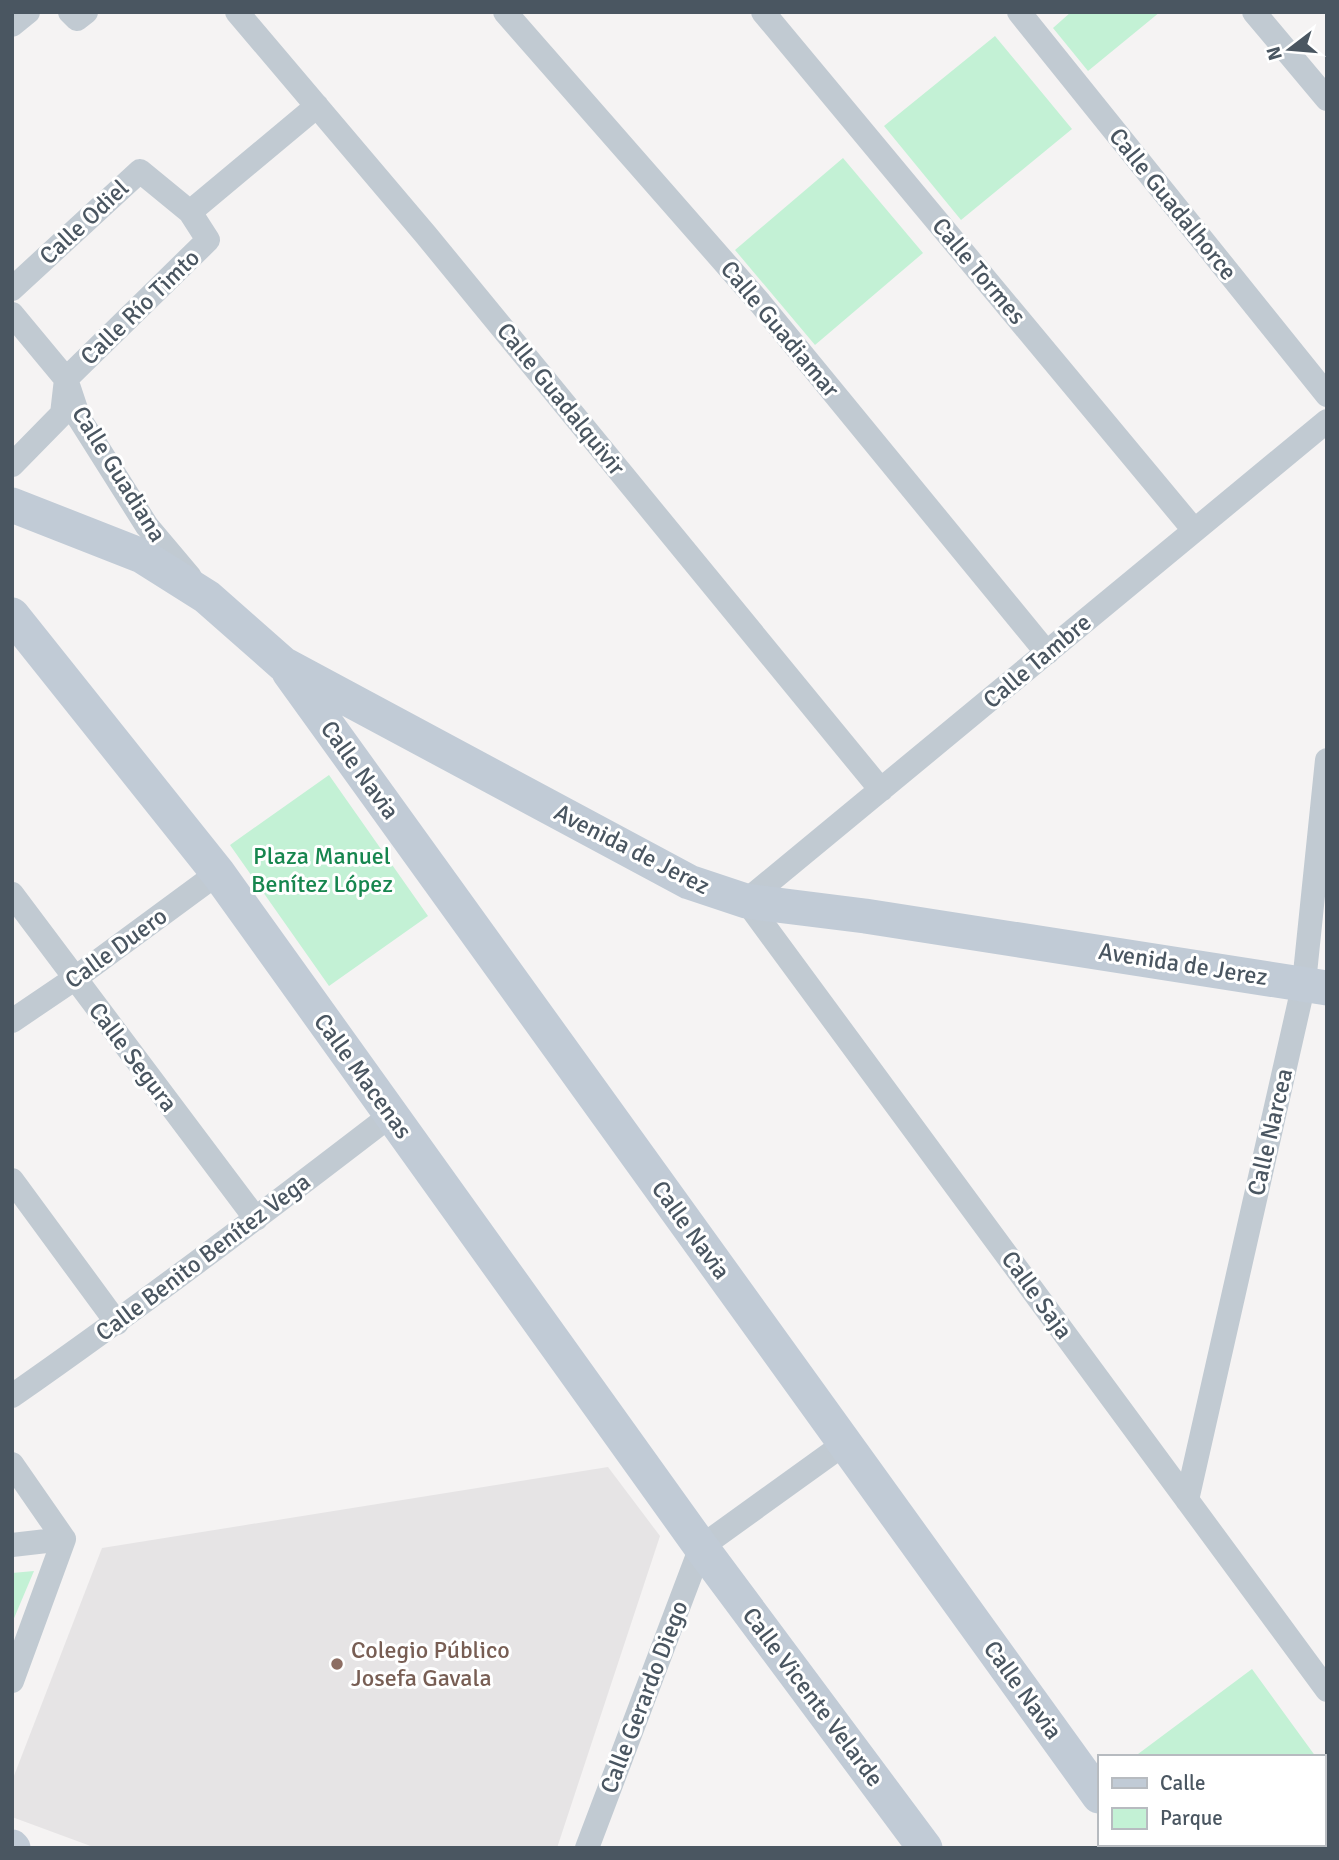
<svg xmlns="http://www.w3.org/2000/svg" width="1339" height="1860" viewBox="0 0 1339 1860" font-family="Signika,sans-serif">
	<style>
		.education { fill: #e6e4e5 }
		.green { fill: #c3f1d5 }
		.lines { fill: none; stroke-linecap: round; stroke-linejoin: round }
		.street { stroke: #c1cad2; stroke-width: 24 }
		.secondary { stroke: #c1cbd6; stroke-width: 35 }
		.education-dot { fill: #8d6e63; stroke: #fff; stroke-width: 2.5 }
		.labels { text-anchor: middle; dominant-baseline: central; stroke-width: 6; stroke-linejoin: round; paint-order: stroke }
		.street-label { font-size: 24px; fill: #4a5661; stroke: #fff }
		.park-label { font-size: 24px; fill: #17864f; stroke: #fff }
		.education-label { font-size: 24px; fill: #785e54; stroke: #fff; text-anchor: start }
	</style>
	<rect width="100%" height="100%" fill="#f5f3f3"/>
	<!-- education -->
	<path class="education" d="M608 1467 660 1536 557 1848H96L12 1817V1781L102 1548Z"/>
	<!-- green -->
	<path class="green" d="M1071 12H1160L1088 71 1053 28Z
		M995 36 1072 129 961 220 884 126Z
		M843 158 923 253 815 345 735 250Z
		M329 775 428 916 329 986 230 845Z
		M34 1571 12 1623V1573Z
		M1252 1669 1316 1757H1134Z"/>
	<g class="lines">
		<!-- street -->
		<path class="street" d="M70 12 77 19 86 12
			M237 12 426 235 881 790
			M505 12 760 303 1047 653
			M763 12 1194 530
			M1019 12 1327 395
			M1254 12 1327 99
			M12 25 28 12
			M12 289 140 171 190 212
			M12 314 66 379 79 418 147 526 190 577
			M1327 421 746 901 1327 1690
			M12 465 62 414 66 379 208 240 190 212 317 106
			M12 894 256 1219
			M12 1021 74 979 218 873
			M12 1180 117 1323
			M12 1396C141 1306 266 1211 391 1115
			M12 1464 64 1539 12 1681
			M1187 1500 1304 983 1327 760
			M12 1545 64 1539
			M587 1848 701 1547 844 1444"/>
		<!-- secondary -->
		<path class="secondary" d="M12 505 142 556 207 597 283 664 689 882 746 901 865 916 1327 988
			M12 615 218 873 701 1547 925 1848
			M289 672 1099 1796
			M1134 1844 1137 1848
			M12 1847 13 1848"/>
	</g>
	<!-- markers -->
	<circle class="education-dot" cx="337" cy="1664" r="7"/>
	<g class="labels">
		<!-- street labels -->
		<g class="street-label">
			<text transform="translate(1173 204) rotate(51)">Calle Guadalhorce</text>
			<text transform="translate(84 222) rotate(-43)">Calle Odiel</text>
			<text transform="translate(979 271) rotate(50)">Calle Tormes</text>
			<text transform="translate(140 307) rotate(-44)">Calle Río Timto</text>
			<text transform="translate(780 329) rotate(50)">Calle Guadiamar</text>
			<text transform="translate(561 399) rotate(51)">Calle Guadalquivir</text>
			<text transform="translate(119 474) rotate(58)">Calle Guadiana</text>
			<text transform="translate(1037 661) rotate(-40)">Calle Tambre</text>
			<text transform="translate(360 770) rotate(54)">Calle Navia</text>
			<text transform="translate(632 849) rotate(27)">Avenida de Jerez</text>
			<text transform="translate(116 948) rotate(-36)">Calle Duero</text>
			<text transform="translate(1183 964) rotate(9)">Avenida de Jerez</text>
			<text transform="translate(133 1057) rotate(53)">Calle Segura</text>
			<text transform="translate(363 1076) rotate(54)">Calle Macenas</text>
			<text transform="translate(1270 1132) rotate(-77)">Calle Narcea</text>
			<text transform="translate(691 1230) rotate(54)">Calle Navia</text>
			<text transform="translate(203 1257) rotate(-37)">Calle Benito Benítez Vega</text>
			<text transform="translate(1037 1295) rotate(54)">Calle Saja</text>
			<text transform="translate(1023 1690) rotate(54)">Calle Navia</text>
			<text transform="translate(644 1697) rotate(-69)">Calle Gerardo Diego</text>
			<text transform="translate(813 1697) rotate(53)">Calle Vicente Velarde</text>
		</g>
		<!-- park labels -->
		<g class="park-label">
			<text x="322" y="856">Plaza Manuel<tspan x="322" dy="28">Benítez López</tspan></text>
		</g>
		<!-- education labels -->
		<g class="education-label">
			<text x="351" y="1650">Colegio Público<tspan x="351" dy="28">Josefa Gavala</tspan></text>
		</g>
	</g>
	<!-- border -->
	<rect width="1339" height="1860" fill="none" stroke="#4a5661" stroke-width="28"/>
	<!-- legend -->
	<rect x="1098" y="1755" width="228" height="91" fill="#ffffff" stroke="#b7bbc0" stroke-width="2"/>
	<rect x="1112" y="1778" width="35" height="10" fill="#c1cbd6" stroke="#b7bbc0" stroke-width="2"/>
	<text x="1160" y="1790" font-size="21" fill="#4a5661">Calle</text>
	<rect x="1112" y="1808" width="35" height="21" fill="#c3f1d5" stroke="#b7bbc0" stroke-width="2"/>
	<text x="1160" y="1825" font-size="21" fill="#4a5661">Parque</text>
	<!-- north arrow -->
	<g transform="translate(1290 49) rotate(254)" stroke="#ffffff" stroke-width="5" paint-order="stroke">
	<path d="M0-5L12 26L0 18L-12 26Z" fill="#4a5661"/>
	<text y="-10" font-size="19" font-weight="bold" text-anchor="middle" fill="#4a5661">N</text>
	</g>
</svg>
